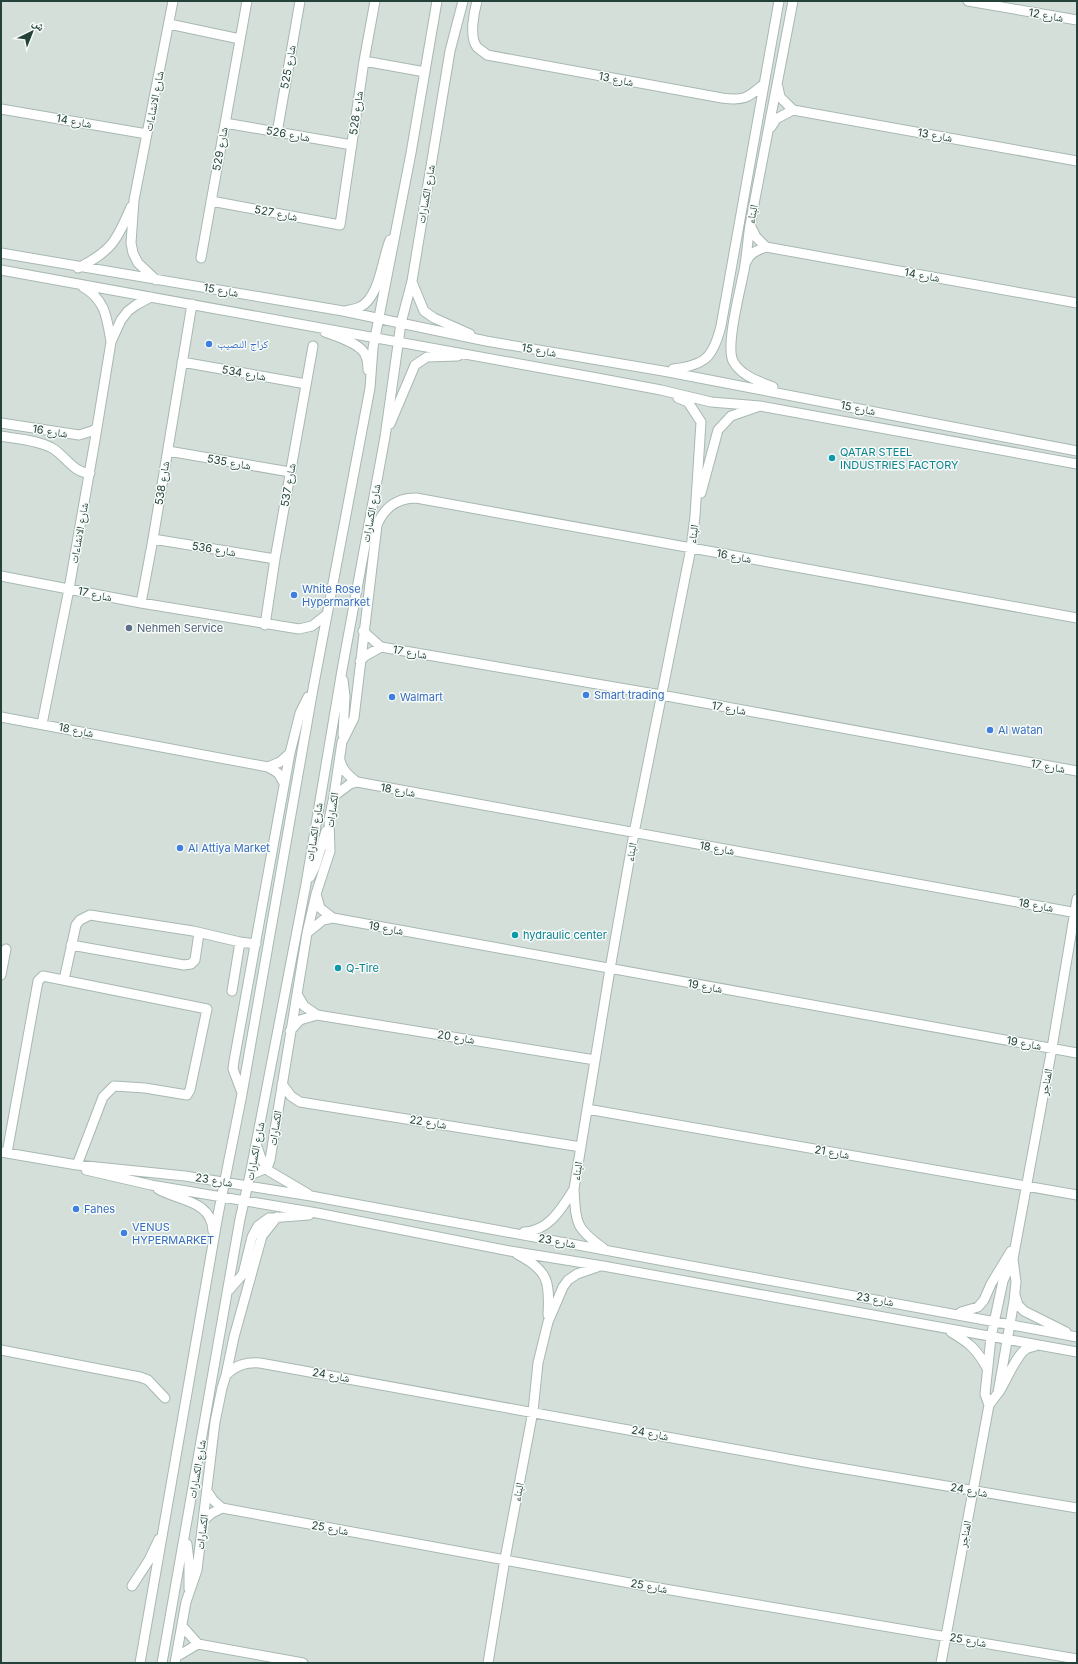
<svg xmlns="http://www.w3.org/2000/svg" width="1078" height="1664" viewBox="0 0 1078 1664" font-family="Inter,'Noto Naskh Arabic',sans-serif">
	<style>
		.built { fill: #d4dfda }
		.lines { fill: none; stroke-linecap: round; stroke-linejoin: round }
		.minor-casing { stroke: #a8b8b2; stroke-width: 11 }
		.minor { stroke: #fff; stroke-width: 9 }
		.shop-dot { fill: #3f7fe0; stroke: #f7fbf9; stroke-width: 1.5 }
		.culture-dot { fill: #0f9aa8; stroke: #f7fbf9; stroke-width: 1.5 }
		.service-dot { fill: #5c6f8a; stroke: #f7fbf9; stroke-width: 1.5 }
		.labels { text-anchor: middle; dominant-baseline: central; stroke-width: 3; stroke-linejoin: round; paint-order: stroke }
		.street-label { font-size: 11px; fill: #24423a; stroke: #f7fbf9 }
		.shop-label { font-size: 11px; fill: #366cbe; stroke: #f7fbf9; text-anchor: start }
		.culture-label { font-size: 11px; fill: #0d838f; stroke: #f7fbf9; text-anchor: start }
		.service-label { font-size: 11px; fill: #4e5e75; stroke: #f7fbf9; text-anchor: start }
	</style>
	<rect width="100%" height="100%" fill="#e6efeb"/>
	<!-- built -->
	<path class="built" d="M1 1H1077V1663H1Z"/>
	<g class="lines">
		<!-- minor casing -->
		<g class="minor-casing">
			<path id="minor" d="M477 1C474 12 469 37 477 47 480 50 484 52 487 55L722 98C744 101 748 98 764 84
				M968 1 1077 20
				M169 24 240 39
				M364 61 425 72
				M778 87 780 97 793 110 1077 161
				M1 109 147 134
				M225 123 352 145
				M771 127 776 119 793 110
				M277 133 300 1
				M211 201 340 225 364 61 375 1
				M750 225 756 237 766 247
				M1 253 343 311 486 341 663 371 1077 451
				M201 258 247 1
				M746 262C749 253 758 250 766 247L1077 303
				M78 268C112 251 117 240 131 207
				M1 270 597 378 661 390 711 402 760 406 1077 464
				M156 280 138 263 133 253 131 243 134 200 173 1
				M412 282 424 311 434 318 470 334
				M83 287C106 300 107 319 111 342
				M345 311C349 310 355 309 360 307 380 297 382 259 390 240
				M325 332C336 336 353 341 362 350 367 355 368 364 368 370
				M182 362 306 384
				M673 369C705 365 713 358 721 326L779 1
				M773 387C758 381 741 376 733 361 725 345 742 284 745 265 747 252 748 238 750 225L793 1
				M1 423 79 435 92 431 97 428
				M390 424 415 365 427 357 458 356
				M1 436C17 439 37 440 52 448 65 455 74 474 90 473
				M168 451 290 472
				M701 493 718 430 731 416 757 407
				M153 539 275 559
				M1 576 141 603 299 629 312 626 326 615
				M141 603 153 539 192 304
				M265 625 275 559 313 346
				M363 631 381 647 661 695 1077 771
				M360 661 365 656 381 647
				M1 717 268 767 278 773 284 783
				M42 724 69 589 95 440 111 342 121 320 128 311 136 305 151 297
				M343 735 345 696 343 680
				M340 760C342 770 349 776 357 782
				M268 767 280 762 290 753
				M334 796 350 784 357 782 1077 913
				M310 877 315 867 326 831
				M316 894 320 908 333 918
				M307 933 323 920 333 918 1077 1053
				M71 945 184 965 191 964 195 960 199 933
				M1 975 6 949
				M64 980 76 925 80 920 90 915 193 931 240 942 256 944
				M232 991 240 942
				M297 994 304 1006 317 1015 595 1060
				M290 1031 300 1020 317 1015
				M282 1084 291 1096 300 1102 581 1147
				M242 1093 233 1069 234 1061 290 753 300 713 308 697
				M587 1109 1077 1195
				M256 1144 261 1158 269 1171 308 1194
				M1 1152 77 1165 185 1176 311 1196 1077 1337
				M7 1153 38 981 43 976 207 1009 190 1090 187 1095 145 1088 114 1086 103 1097 77 1165
				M86 1170 151 1185 317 1213 510 1251 603 1266 1077 1352
				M250 1175 267 1168 270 1160 307 933 316 894 330 851 329 820 334 796 342 742 354 718 377 525C384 508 397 498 416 498L1077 618
				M158 1189C178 1201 212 1200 213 1231
				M524 1232C549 1231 562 1208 574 1189
				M603 1248C575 1228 576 1223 574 1189L610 969 634 833 691 548 695 516 701 422 688 402 678 398
				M517 1254C548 1270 550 1281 548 1315
				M229 1290 243 1274 252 1237 258 1226 269 1218 309 1215
				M1015 1295 1018 1305 1024 1311 1066 1332
				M961 1312 978 1307 984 1300 991 1284 1011 1251
				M951 1332C969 1343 976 1348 987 1368
				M1 1350 140 1377 148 1380 165 1398
				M226 1375C236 1365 246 1362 260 1363L810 1463 1077 1508
				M999 1392C1006 1381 1017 1354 1026 1349 1029 1347 1033 1347 1035 1346
				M989 1405 985 1394 991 1337 1003 1281 1013 1259 1052 1048 1077 899
				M207 1491 213 1500 222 1508 641 1585 1077 1659
				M203 1521 212 1513 222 1508
				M187 1544 189 1561V1589
				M132 1586 149 1560 159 1539
				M182 1626 198 1644 303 1663
				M176 1657 198 1644
				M140 1663 218 1215 242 1094 313 689 370 388 373 348 411 153 437 1
				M162 1663 240 1219 250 1175 306 884 342 670 385 437 401 323 412 281 450 51 463 1
				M175 1663 186 1602 197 1570 215 1422 222 1388 226 1375 234 1337 262 1236 277 1217
				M488 1663 505 1559 533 1411 538 1363 548 1322 563 1287 568 1280 577 1274 600 1266
				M941 1663 989 1405 998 1393 1014 1301 1016 1282 1013 1259"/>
		</g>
		<!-- minor -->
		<use href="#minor" class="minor"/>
	</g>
	<!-- markers -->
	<g class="shop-dot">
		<circle cx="209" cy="344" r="4"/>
		<circle cx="294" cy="595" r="4"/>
		<circle cx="586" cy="695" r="4"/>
		<circle cx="392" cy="697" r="4"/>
		<circle cx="990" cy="730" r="4"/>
		<circle cx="180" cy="848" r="4"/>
		<circle cx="76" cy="1209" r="4"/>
		<circle cx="124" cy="1233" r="4"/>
	</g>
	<g class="culture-dot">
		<circle cx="832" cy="458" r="4"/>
		<circle cx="515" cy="935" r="4"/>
		<circle cx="338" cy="968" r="4"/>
	</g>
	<circle class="service-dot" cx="129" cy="628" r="4"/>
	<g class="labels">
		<!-- street labels -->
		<g class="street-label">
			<text transform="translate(1046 15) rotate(10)">شارع 12</text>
			<text transform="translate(288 67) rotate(-80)">شارع 525</text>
			<text transform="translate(616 79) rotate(11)">شارع 13</text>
			<text transform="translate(154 101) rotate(-79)">شارع الانشاءات</text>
			<text transform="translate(356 113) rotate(-82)">شارع 528</text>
			<text transform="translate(74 121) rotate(10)">شارع 14</text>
			<text transform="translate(288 134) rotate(10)">شارع 526</text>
			<text transform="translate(935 135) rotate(10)">شارع 13</text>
			<text transform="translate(220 149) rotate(-80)">شارع 529</text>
			<text transform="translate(426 194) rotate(-80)">شارع الكسارات</text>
			<text transform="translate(276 213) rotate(11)">شارع 527</text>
			<text transform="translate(752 214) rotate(-79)">البناء</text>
			<text transform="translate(922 275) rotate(10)">شارع 14</text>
			<text transform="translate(221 290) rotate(10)">شارع 15</text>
			<text transform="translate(539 350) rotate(10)">شارع 15</text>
			<text transform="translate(244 373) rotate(10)">شارع 534</text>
			<text transform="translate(858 408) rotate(11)">شارع 15</text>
			<text transform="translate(50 431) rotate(9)">شارع 16</text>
			<text transform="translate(229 462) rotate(10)">شارع 535</text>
			<text transform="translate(162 483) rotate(-81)">شارع 538</text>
			<text transform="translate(288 485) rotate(-80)">شارع 537</text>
			<text transform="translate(371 513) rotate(-79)">شارع الكسارات</text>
			<text transform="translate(79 533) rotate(-80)">شارع الانشاءات</text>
			<text transform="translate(693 534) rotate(-82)">البناء</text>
			<text transform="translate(214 549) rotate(9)">شارع 536</text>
			<text transform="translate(734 556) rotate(10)">شارع 16</text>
			<text transform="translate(95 594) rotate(12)">شارع 17</text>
			<text transform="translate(410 652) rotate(10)">شارع 17</text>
			<text transform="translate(729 708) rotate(10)">شارع 17</text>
			<text transform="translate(76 730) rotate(11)">شارع 18</text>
			<text transform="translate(1048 766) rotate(10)">شارع 17</text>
			<text transform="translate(398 790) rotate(10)">شارع 18</text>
			<text transform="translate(332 810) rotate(-82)">الكسارات</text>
			<text transform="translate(314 832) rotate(-81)">شارع الكسارات</text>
			<text transform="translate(717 848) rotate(10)">شارع 18</text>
			<text transform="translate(631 852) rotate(-80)">البناء</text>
			<text transform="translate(1036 905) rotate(10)">شارع 18</text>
			<text transform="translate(386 928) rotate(10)">شارع 19</text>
			<text transform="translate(705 986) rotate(10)">شارع 19</text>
			<text transform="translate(456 1037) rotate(9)">شارع 20</text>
			<text transform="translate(1024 1043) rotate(10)">شارع 19</text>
			<text transform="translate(1046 1082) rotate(-80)">المناجر</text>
			<text transform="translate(428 1122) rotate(9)">شارع 22</text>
			<text transform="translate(275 1128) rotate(-81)">الكسارات</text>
			<text transform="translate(255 1151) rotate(-79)">شارع الكسارات</text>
			<text transform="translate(832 1152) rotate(10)">شارع 21</text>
			<text transform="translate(577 1171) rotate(-81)">البناء</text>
			<text transform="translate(214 1180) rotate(9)">شارع 23</text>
			<text transform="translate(557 1241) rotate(10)">شارع 23</text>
			<text transform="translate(875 1299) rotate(10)">شارع 23</text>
			<text transform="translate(331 1375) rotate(10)">شارع 24</text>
			<text transform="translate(650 1433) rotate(11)">شارع 24</text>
			<text transform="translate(197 1469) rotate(-80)">شارع الكسارات</text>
			<text transform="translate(969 1490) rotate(10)">شارع 24</text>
			<text transform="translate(518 1492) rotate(-79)">البناء</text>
			<text transform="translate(330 1528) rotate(10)">شارع 25</text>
			<text transform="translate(202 1532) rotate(-83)">الكسارات</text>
			<text transform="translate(965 1534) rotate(-79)">المناجر</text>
			<text transform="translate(649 1586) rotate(10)">شارع 25</text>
			<text transform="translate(968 1640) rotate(10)">شارع 25</text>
		</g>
		<!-- shop labels -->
		<g class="shop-label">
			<text x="217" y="344">كراج النصيب</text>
			<text x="302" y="589">White Rose<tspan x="302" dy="13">Hypermarket</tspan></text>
			<text x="594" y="695">Smart trading</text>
			<text x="400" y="697">Walmart</text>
			<text x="998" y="730">Al watan</text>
			<text x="188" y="848">Al Attiya Market</text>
			<text x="84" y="1209">Fahes</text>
			<text x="132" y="1227">VENUS<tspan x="132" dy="13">HYPERMARKET</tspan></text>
		</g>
		<!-- culture labels -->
		<g class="culture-label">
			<text x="840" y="452">QATAR STEEL<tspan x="840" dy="13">INDUSTRIES FACTORY</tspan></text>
			<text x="523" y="935">hydraulic center</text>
			<text x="346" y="968">Q-Tire</text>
		</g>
		<!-- service labels -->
		<g class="service-label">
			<text x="137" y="628">Nehmeh Service</text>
		</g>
	</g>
	<!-- border -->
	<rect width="1078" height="1664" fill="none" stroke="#24423a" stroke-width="4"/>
	<!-- north arrow -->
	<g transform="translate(32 32) rotate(43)" stroke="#f7fbf9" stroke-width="3" paint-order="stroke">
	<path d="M0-3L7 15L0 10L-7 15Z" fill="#24423a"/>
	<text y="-6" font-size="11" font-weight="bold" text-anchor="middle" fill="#24423a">ش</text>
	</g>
</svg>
